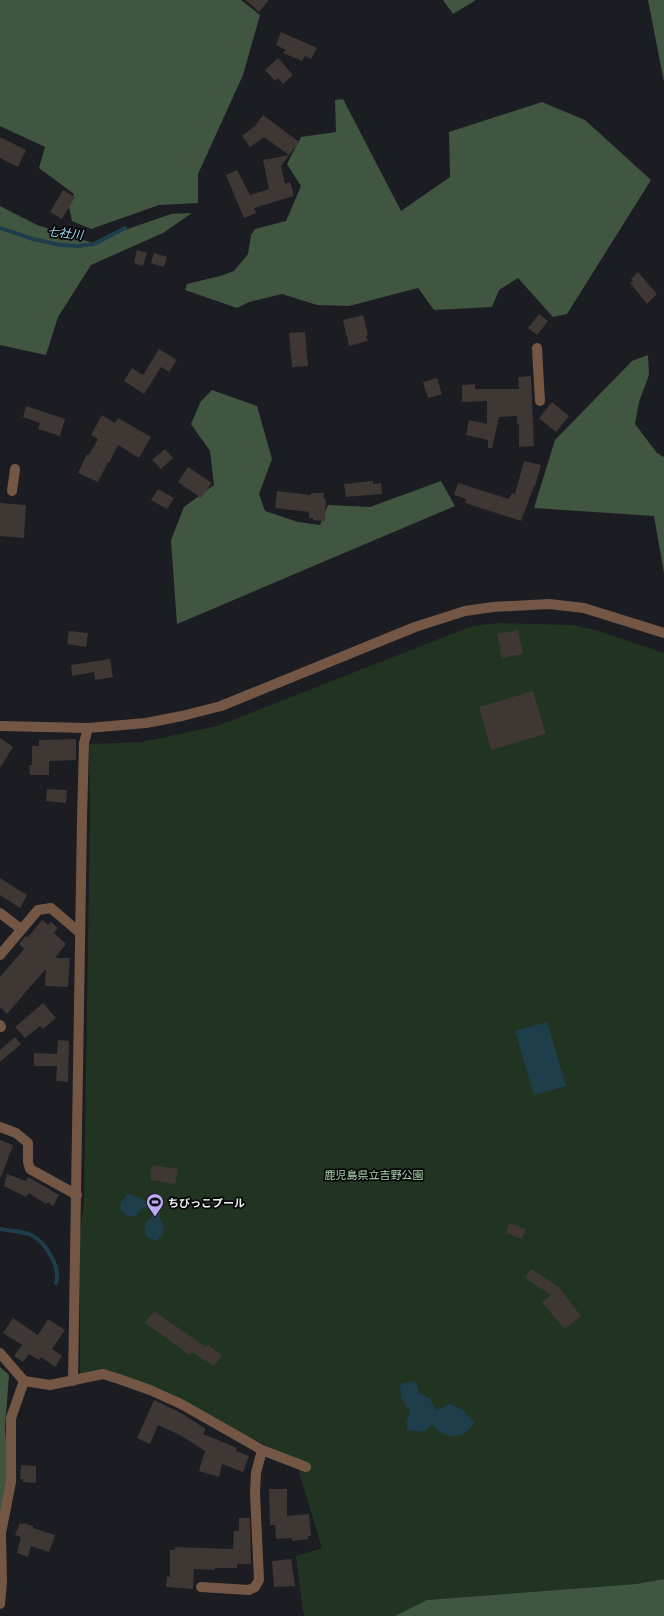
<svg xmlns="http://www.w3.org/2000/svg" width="664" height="1616" viewBox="0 0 664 1616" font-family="'Noto Sans','Noto Sans JP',sans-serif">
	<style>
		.green { fill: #213321 }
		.forest { fill: #415641 }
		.water { fill: #1e3e4b }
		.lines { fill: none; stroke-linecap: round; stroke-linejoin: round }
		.stream { stroke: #1e3e4b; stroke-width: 4 }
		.building { fill: #3e3733 }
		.minor { stroke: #735744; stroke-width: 10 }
		.tertiary { stroke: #735744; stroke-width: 10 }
		.labels { text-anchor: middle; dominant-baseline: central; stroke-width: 3.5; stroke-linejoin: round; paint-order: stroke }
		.park-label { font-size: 11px; fill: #add7ac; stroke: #07070a }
		.poi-label { font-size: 11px; font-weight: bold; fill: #eeeff3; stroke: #07070a; text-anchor: start }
		.water-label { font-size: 12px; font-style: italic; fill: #9cdbf6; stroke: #07070a }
	</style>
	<rect width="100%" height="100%" fill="#1c1c23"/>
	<!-- green -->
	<path class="green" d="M498 623 572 625 599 631 664 653V1579L636 1584 427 1600 395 1616H305L303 1612 296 1556 322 1548 295 1459 265 1445 196 1408 126 1379 80 1375V1233L84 1202 90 814 89 744 142 742 217 726 472 626Z"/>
	<!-- forest -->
	<path class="forest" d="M0 0H241L260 15 243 75 198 174V203L159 205 91 229 72 221 69 207 74 194 39 168 45 147 0 126Z
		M443 0H476L453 14Z
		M648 0H664V82Z
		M343 99 401 211 450 177 449 132 542 102 585 120 651 180 567 314 553 317 518 278 499 290 492 307 434 310 418 288 349 306 317 305 282 294 249 302 237 308 185 290 187 284 220 276 234 271 248 254 251 235 255 229 286 221 301 186 287 164 301 137 336 132 335 100Z
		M0 206 37 225 93 243 125 230 171 214 192 213 163 233 91 265 58 317 46 355 0 345Z
		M648 355 649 375 639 402 635 424 657 453 664 457V573L654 516 534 508 555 440 632 361Z
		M212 390 257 406 272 459 259 494 265 511 298 522 320 525 328 505 370 507 441 481 455 506 177 624 171 540 184 507 214 485 210 451 191 424 201 401Z
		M0 1367 9 1375 5 1427 9 1481 0 1525Z
		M664 1579V1616H395L427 1600 636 1584Z"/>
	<!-- water -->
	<path class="water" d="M547 1022 566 1086 534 1095 515 1031Z
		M128 1194C136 1195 141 1200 149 1201L155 1196 162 1198 164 1205C156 1215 161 1216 163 1226 164 1229 163 1233 162 1236L156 1241 147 1237C143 1229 144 1222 152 1217V1209L142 1208 136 1216H127L120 1209 121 1202Z
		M416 1381 419 1393 430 1398 436 1410 450 1404 463 1410 475 1423C471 1426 467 1432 463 1434 450 1439 440 1434 432 1424L424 1432 407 1430V1422L410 1411 401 1398 400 1384Z"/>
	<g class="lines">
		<!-- stream -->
		<path class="stream" d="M0 228 33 239 60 245 78 246 94 244 125 228
			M0 1229C10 1231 22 1231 31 1235 46 1242 61 1268 56 1283"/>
	</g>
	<!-- building -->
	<path class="building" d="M246 0H269L259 12Z
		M281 32 317 48 311 59 305 56 302 61 283 53 286 50 276 45Z
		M278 58 293 75 283 84 278 78 275 81 265 70Z
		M263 115 299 142 289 155 264 137 250 147 242 136 255 126Z
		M0 137 26 150 18 167 0 158Z
		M289 155 281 166 285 184 290 182 294 196 254 208 256 213 244 218 226 175 237 170 250 195 269 189 263 160Z
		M63 190 75 197 62 219 50 212Z
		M137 250 147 253 143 266 134 263Z
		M154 253 167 257 164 267 151 263Z
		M638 272 657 294 647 304 630 283 633 281 631 279Z
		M539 314 548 321 537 335 528 328Z
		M363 315 368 335 366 336 368 341 349 346 343 320Z
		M305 332 308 366 292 367 289 333Z
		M159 349 177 360 169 372 161 367 144 394 124 381 132 368 143 375Z
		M531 376 534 446 519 447V424H517V416L499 417 492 448H488V440L466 435 469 420 487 424V401L462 402V385L475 384V389H519L518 377Z
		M437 378 442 394 428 398 423 382Z
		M552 402 569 416 556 432 539 418Z
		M26 406 65 419 60 436 38 429 40 423 23 417Z
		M102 415 115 423 118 418 151 437 139 458 118 445 109 463 108 462 98 482 78 473 87 454 89 455 98 439 91 435Z
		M165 449 173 458 161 469 152 460Z
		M524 461 541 465 535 486H534L521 521 465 503 466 499 454 495 458 483 509 499 512 493 515 494Z
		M188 467 212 483 201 498 178 482Z
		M373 481V484L381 483 382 494 346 497 344 484Z
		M158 489 174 498 167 509 151 500Z
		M277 491 311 495V493H324V499H326L325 521 313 520V518H309V512L275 508Z
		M0 503 26 505 24 538 0 536Z
		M518 630 523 654 502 658 497 634Z
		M69 631 88 633 86 647 67 644Z
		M110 659 113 677 95 680 94 672 72 676 71 665Z
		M533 691 546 734 491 750 479 707Z
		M0 738 13 747 0 768Z
		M76 739V760L49 761V775H30L29 765H32V746H39V740Z
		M47 789 67 790 66 803 46 801Z
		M0 878 27 895 20 908 0 895Z
		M42 920 48 925 51 922 58 928 54 933 66 944 55 958H70L68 987 45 986 46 969 31 986H29L30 987 7 1014 0 1007V977L24 949 19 944 26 936 28 937Z
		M43 1003 56 1018 43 1029 40 1026 25 1038 15 1027Z
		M15 1037 21 1044 0 1062V1050Z
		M58 1040 69 1041 68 1082 56 1081 57 1066H34V1053L57 1054Z
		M0 1140 13 1145 1 1177H0Z
		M152 1165 178 1169 175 1184 150 1180Z
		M7 1174 26 1181 28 1177 59 1195 53 1206 48 1202 46 1204 29 1193 26 1197 4 1186Z
		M509 1223 526 1229 522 1239 506 1233Z
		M531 1269 559 1287 581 1316 564 1329 542 1302 551 1295 525 1278Z
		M154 1311 206 1347 208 1345 222 1355 214 1366 192 1352 190 1355 145 1323Z
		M13 1318 38 1335 48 1319 65 1330 52 1349 62 1356 55 1367 41 1357 39 1360 29 1354 23 1362 14 1356 22 1345 3 1333Z
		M154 1400 181 1413 206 1429 203 1434 237 1448 236 1451 249 1456 243 1472 222 1464 219 1477 199 1471 205 1451 180 1435 158 1425 150 1444 137 1438Z
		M21 1465 36 1466V1483L23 1482V1479H20Z
		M269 1489H287V1516L309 1514 311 1536H308V1539L292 1541V1538L276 1539 275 1525H270Z
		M239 1518H250L251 1564H237V1568H215V1570L194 1569 193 1589 166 1587 167 1576 170 1577V1550H175V1547L233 1549 234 1531H239Z
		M20 1523 23 1524V1523L33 1526V1528L55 1535 49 1552 31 1546 28 1557 17 1553 21 1537 15 1535Z
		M291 1559 295 1586 274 1587 272 1561Z"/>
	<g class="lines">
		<!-- minor -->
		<path class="minor" d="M537 348 540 401
			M12 491 15 469
			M0 913 21 929
			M0 955 38 910 51 908 80 933
			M0 1025 1 1027
			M0 1127 16 1133 28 1143V1162L30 1169 77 1195
			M0 1353 24 1381 50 1385 103 1374 119 1379 150 1390 181 1404 262 1450 306 1467
			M73 1381 82 819 84 743 88 728
			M201 1587 249 1590 255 1587 259 1580 255 1493 256 1473 262 1450
			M0 1604 2 1582 1 1533 11 1482V1418L24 1381"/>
		<!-- tertiary -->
		<path class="tertiary" d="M0 726 88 728 146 723 182 716 221 706 415 627 465 611 493 607 549 604 584 608 664 633"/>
	</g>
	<!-- icons -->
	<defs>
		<g id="stadium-pin" transform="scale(0.9)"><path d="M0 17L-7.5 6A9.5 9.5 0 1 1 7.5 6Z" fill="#bea9f5" stroke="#07070a"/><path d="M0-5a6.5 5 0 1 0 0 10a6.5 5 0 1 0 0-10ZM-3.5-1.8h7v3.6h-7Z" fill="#111"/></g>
	</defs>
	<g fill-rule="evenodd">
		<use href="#stadium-pin" x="155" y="1202"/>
	</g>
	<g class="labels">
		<!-- park labels -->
		<g class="park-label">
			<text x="374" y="1174">鹿児島県立吉野公園</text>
		</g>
		<!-- poi labels -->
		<g class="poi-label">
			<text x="168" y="1202">ちびっこプール</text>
		</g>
		<!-- water labels -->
		<g class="water-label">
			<text transform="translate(65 233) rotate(6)">七社川</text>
		</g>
	</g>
</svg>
